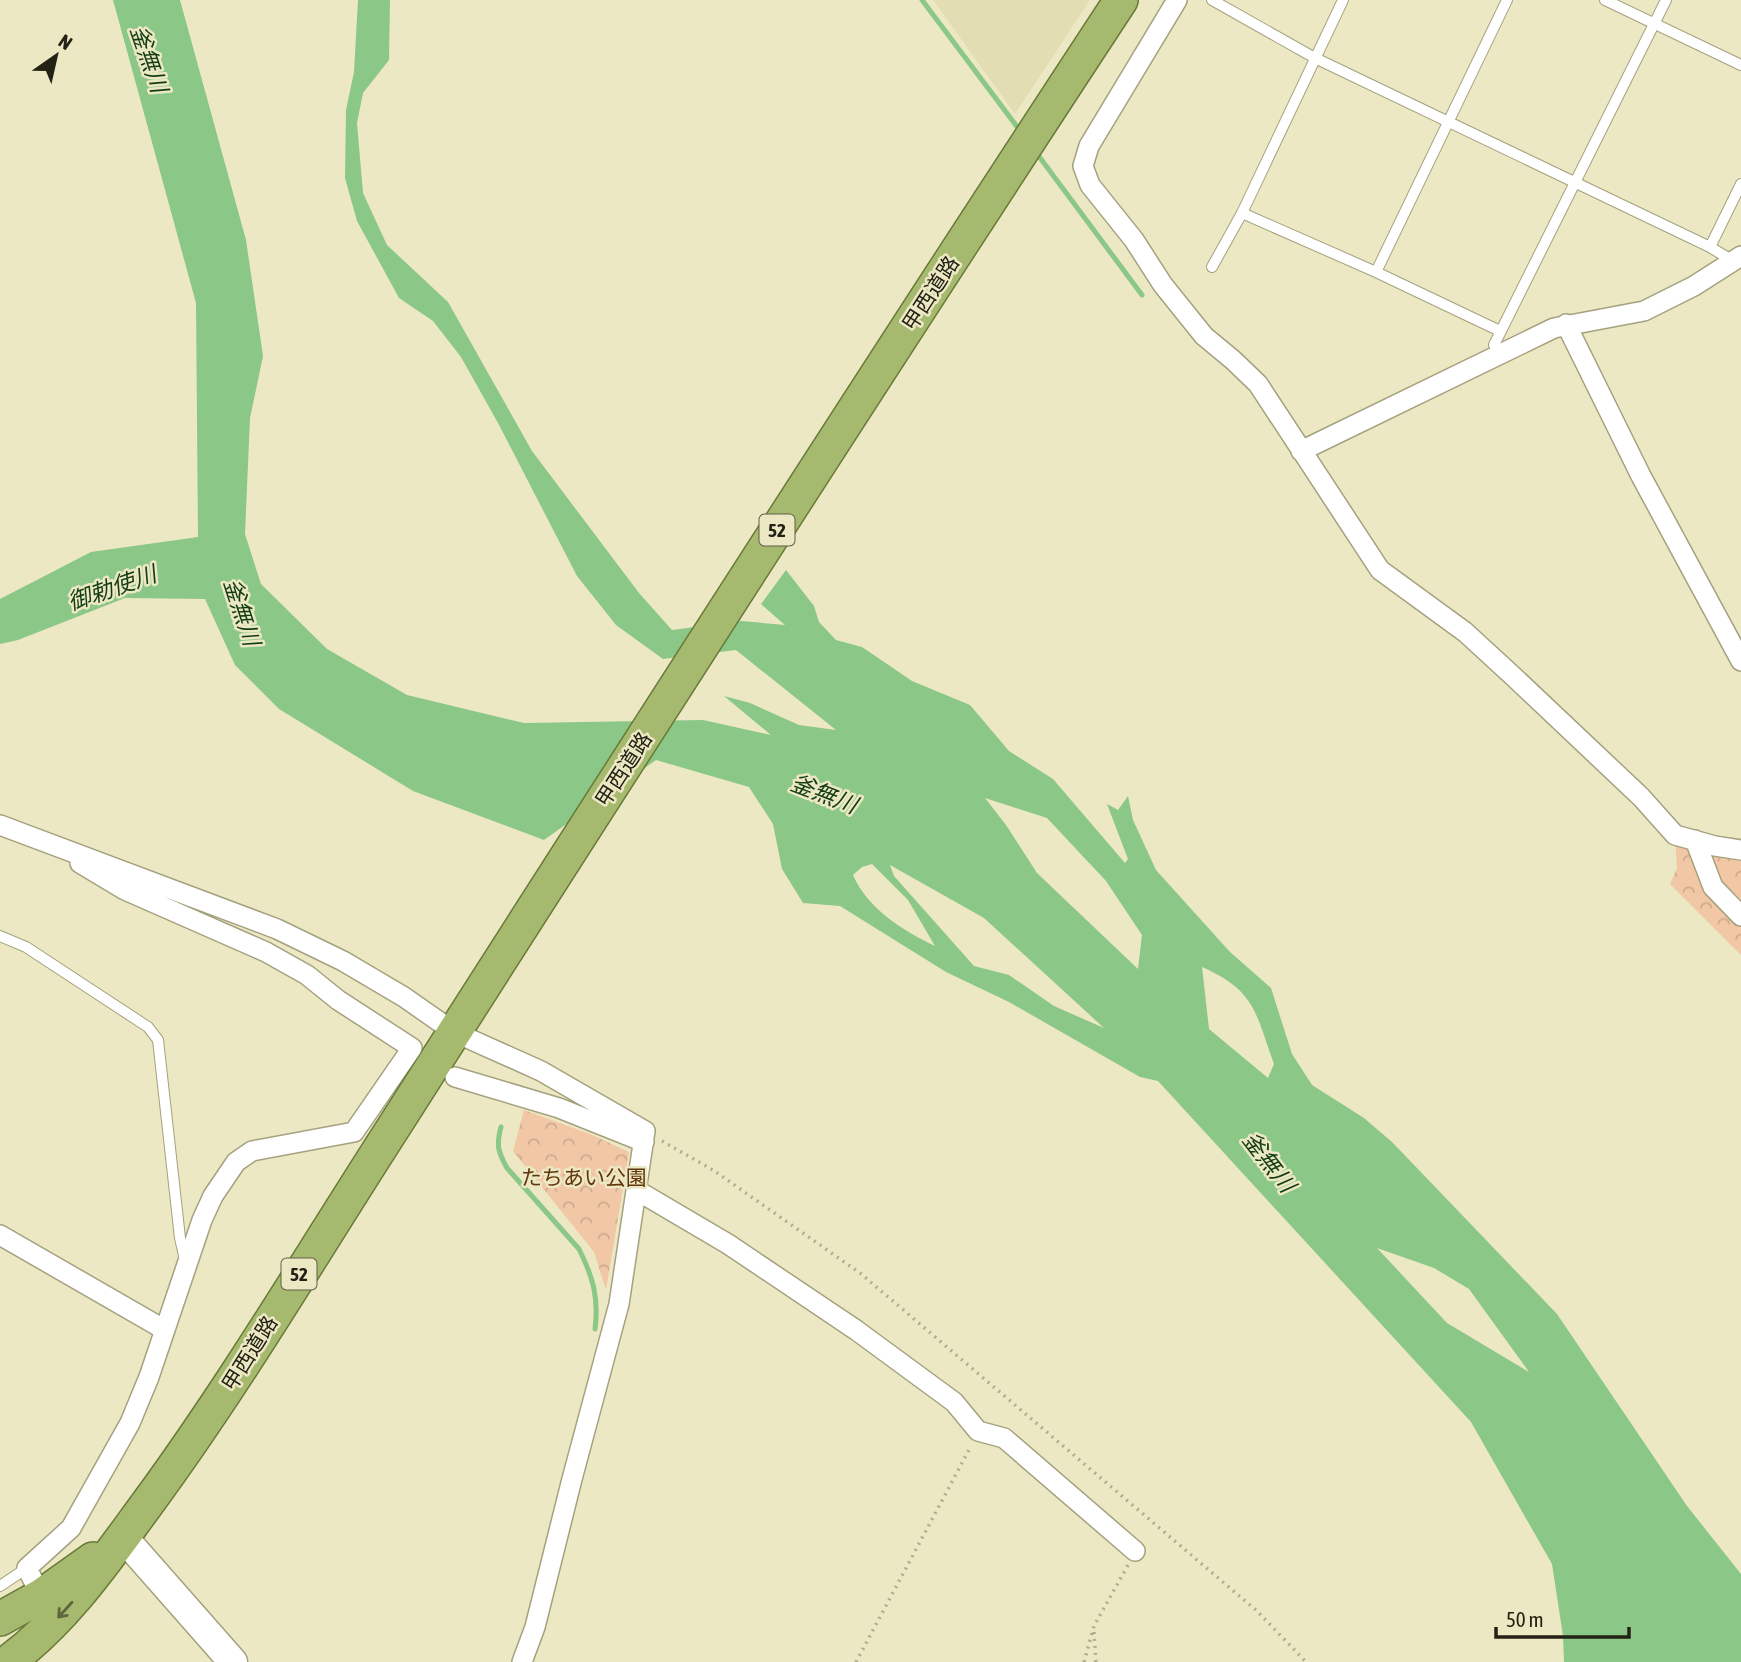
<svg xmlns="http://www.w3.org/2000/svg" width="1741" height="1662" viewBox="0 0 1741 1662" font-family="'Asap Condensed','Noto Sans JP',sans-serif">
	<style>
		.built { fill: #e3ddb3 }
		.park { fill: url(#park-crowns) }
		.water { fill: #8bc787; fill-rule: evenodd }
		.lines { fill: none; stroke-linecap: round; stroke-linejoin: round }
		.stream { stroke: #8bc787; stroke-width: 5 }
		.service-casing { stroke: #a5a17f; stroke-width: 12 }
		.minor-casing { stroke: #a5a17f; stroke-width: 22 }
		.secondary-casing { stroke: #a5a17f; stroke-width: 31 }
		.trunk-casing { stroke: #697938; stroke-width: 36 }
		.path { stroke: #b0ac8f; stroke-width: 3.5; stroke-dasharray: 2 5; stroke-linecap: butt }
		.service { stroke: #fff; stroke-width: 10 }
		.minor { stroke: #fff; stroke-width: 19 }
		.secondary { stroke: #fff; stroke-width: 28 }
		.trunk { stroke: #a6ba6f; stroke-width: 33 }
		.oneway { stroke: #5e663d }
		.labels { text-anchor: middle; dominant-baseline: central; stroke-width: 5; stroke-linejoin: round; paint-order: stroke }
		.shield { fill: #ece8c4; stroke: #5f5d49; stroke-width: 2 }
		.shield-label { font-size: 19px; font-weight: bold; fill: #232214 }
		.street-label { font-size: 21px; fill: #232214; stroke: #ece8c4 }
		.park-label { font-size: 21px; fill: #62360a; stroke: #ece8c4 }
		.water-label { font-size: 23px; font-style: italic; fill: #133d13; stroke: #ece8c4 }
	</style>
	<defs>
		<pattern id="park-crowns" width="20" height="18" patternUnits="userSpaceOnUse" patternTransform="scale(1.75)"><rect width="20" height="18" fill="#f1c7a6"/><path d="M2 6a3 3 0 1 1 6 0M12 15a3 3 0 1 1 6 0" fill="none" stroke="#ceab8e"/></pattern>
	</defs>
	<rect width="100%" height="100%" fill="#ece8c4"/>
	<!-- built -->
	<path class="built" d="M933 0H1090L1015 114Z"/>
	<!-- park -->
	<path class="park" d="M1675 835 1700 853 1741 861V955L1670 884 1677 868Z
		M524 1110 590 1134 629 1152 606 1290 594 1252 513 1151Z"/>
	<!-- water -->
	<path class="water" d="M113 0H180L246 240 263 356 250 418 245 534 261 584 327 649 407 695 524 723 703 720 771 735 724 696 750 703 799 725 836 730 736 650 663 659 616 625 577 576 498 423 461 357 433 321 399 298 357 221 345 178 346 110 354 72 358 0H390L389 60 363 93 357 123 363 193 387 245 448 302 532 451 639 593 672 630 741 621 785 625 761 604 786 570 814 606 819 622 836 640 862 647 912 681 970 705 1009 751 1053 779 1125 863 1128 859 1107 804 1118 810 1128 796 1133 820 1156 870 1230 952 1271 988 1292 1054 1312 1085 1364 1118 1392 1142 1557 1314 1687 1506 1741 1574V1662H1564L1563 1636 1552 1564 1471 1422 1158 1081 1140 1077 1009 1002 946 972 840 906 803 903 782 869 773 824 749 787 656 760 544 840 413 791 279 709 235 665 205 599 125 598 18 640 0 644V599L91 552 198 537 196 303ZM985 798 1047 818 1106 881 1142 935 1138 969 1037 873 1006 825ZM872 864 908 900 935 946C902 930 868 909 853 875L862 867ZM890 865 984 918 1104 1028 1054 1006 1009 975 974 966 894 876ZM1202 967C1256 991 1255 1012 1274 1064L1268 1078 1209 1029ZM1377 1248 1434 1268 1469 1289 1529 1372 1447 1323Z"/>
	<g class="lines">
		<!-- stream -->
		<path class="stream" d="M922 0 1021 132
			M1035 151 1142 295
			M501 1127C496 1145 498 1152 507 1168L579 1249C593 1277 599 1298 595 1329"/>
		<!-- service casing -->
		<g class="service-casing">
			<path id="service" d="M1212 0 1315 58 1710 247 1733 261
				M1605 0 1741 65
				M1242 213 1376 272 1500 331
				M1710 247 1741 184
				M1212 267 1242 213 1343 0
				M1376 272 1507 0
				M1494 345 1666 0
				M0 936 26 947 148 1027 158 1040 180 1238 185 1260
				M0 1586 27 1568"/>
		</g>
		<!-- minor casing -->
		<g class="minor-casing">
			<path id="minor" d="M1177 0 1089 146 1083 166 1090 185 1134 240 1163 285 1204 336 1233 360 1258 384 1380 570 1465 632 1514 677 1641 797 1675 835 1715 846 1741 850
				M1566 324 1641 476 1741 661
				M1301 451 1554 328 1644 311 1694 286 1741 256
				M0 825 277 929 343 961 404 997 454 1032 541 1071 645 1131 619 1304 572 1479 535 1627 522 1662
				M1695 840 1713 887 1741 916
				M455 1077 559 1108 644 1142
				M638 1191 728 1244 856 1330 954 1402 978 1431 1004 1438 1135 1551
				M0 1235 165 1330
				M41 1596 27 1568 71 1528 130 1423 149 1377 202 1220 213 1196 236 1162 252 1151 354 1132 412 1048 338 1000 307 975 266 952 125 890 80 863"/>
		</g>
		<!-- secondary casing -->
		<g class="secondary-casing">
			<path id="secondary" d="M123 1537 233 1662"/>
		</g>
		<!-- trunk casing -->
		<g class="trunk-casing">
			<path id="trunk" d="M0 1619 41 1596 93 1559
				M8 1662C65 1620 105 1561 147 1504 236 1383 313 1252 395 1125 635 749 876 373 1121 0"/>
		</g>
		<!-- path -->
		<path class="path" d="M662 1141 713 1170 860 1273 1257 1611 1306 1662
			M1094 1632 1096 1662
			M856 1662 970 1448
			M1084 1662 1094 1626 1128 1565"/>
		<!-- service -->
		<use href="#service" class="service"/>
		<!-- minor -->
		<use href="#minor" class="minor"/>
		<!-- secondary -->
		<use href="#secondary" class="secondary"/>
		<!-- trunk -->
		<use href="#trunk" class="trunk"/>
	</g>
	<!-- one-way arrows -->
	<defs><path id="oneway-shaft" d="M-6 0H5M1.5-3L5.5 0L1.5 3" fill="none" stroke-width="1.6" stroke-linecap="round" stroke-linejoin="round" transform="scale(1.75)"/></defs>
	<use class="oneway" href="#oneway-shaft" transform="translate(65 1610) rotate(132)"/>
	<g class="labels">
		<!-- shield labels -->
		<g class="shield">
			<rect x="759.5" y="514.5" width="35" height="31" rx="5"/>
			<rect x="281.5" y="1258.5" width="35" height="31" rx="5"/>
		</g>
		<g class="shield-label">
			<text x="777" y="530">52</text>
			<text x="299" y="1274">52</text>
		</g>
		<!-- street labels -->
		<g class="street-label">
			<text transform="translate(930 293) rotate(-57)">甲西道路</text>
			<text transform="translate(623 769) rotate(-57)">甲西道路</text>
			<text transform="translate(249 1353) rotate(-58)">甲西道路</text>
		</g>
		<!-- park labels -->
		<g class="park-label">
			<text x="584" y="1177">たちあい公園</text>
		</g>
		<!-- water labels -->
		<g class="water-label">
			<text transform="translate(149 59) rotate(71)">釜無川</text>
			<text transform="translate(112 588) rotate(-19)">御勅使川</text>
			<text transform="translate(242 612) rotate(72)">釜無川</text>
			<text transform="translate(824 794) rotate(21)">釜無川</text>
			<text transform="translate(1269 1162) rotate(52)">釜無川</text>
		</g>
	</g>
	<!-- north arrow -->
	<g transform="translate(56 56) rotate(34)" stroke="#ece8c4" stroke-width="5" paint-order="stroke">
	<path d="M0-5L12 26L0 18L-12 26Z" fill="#232214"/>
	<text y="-10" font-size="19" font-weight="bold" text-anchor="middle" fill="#232214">N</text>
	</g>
	<!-- scale -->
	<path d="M1496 1627v10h133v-10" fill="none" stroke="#232214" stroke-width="3.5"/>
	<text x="1506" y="1627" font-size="21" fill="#232214" stroke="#ece8c4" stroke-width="5" paint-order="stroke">50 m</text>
</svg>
